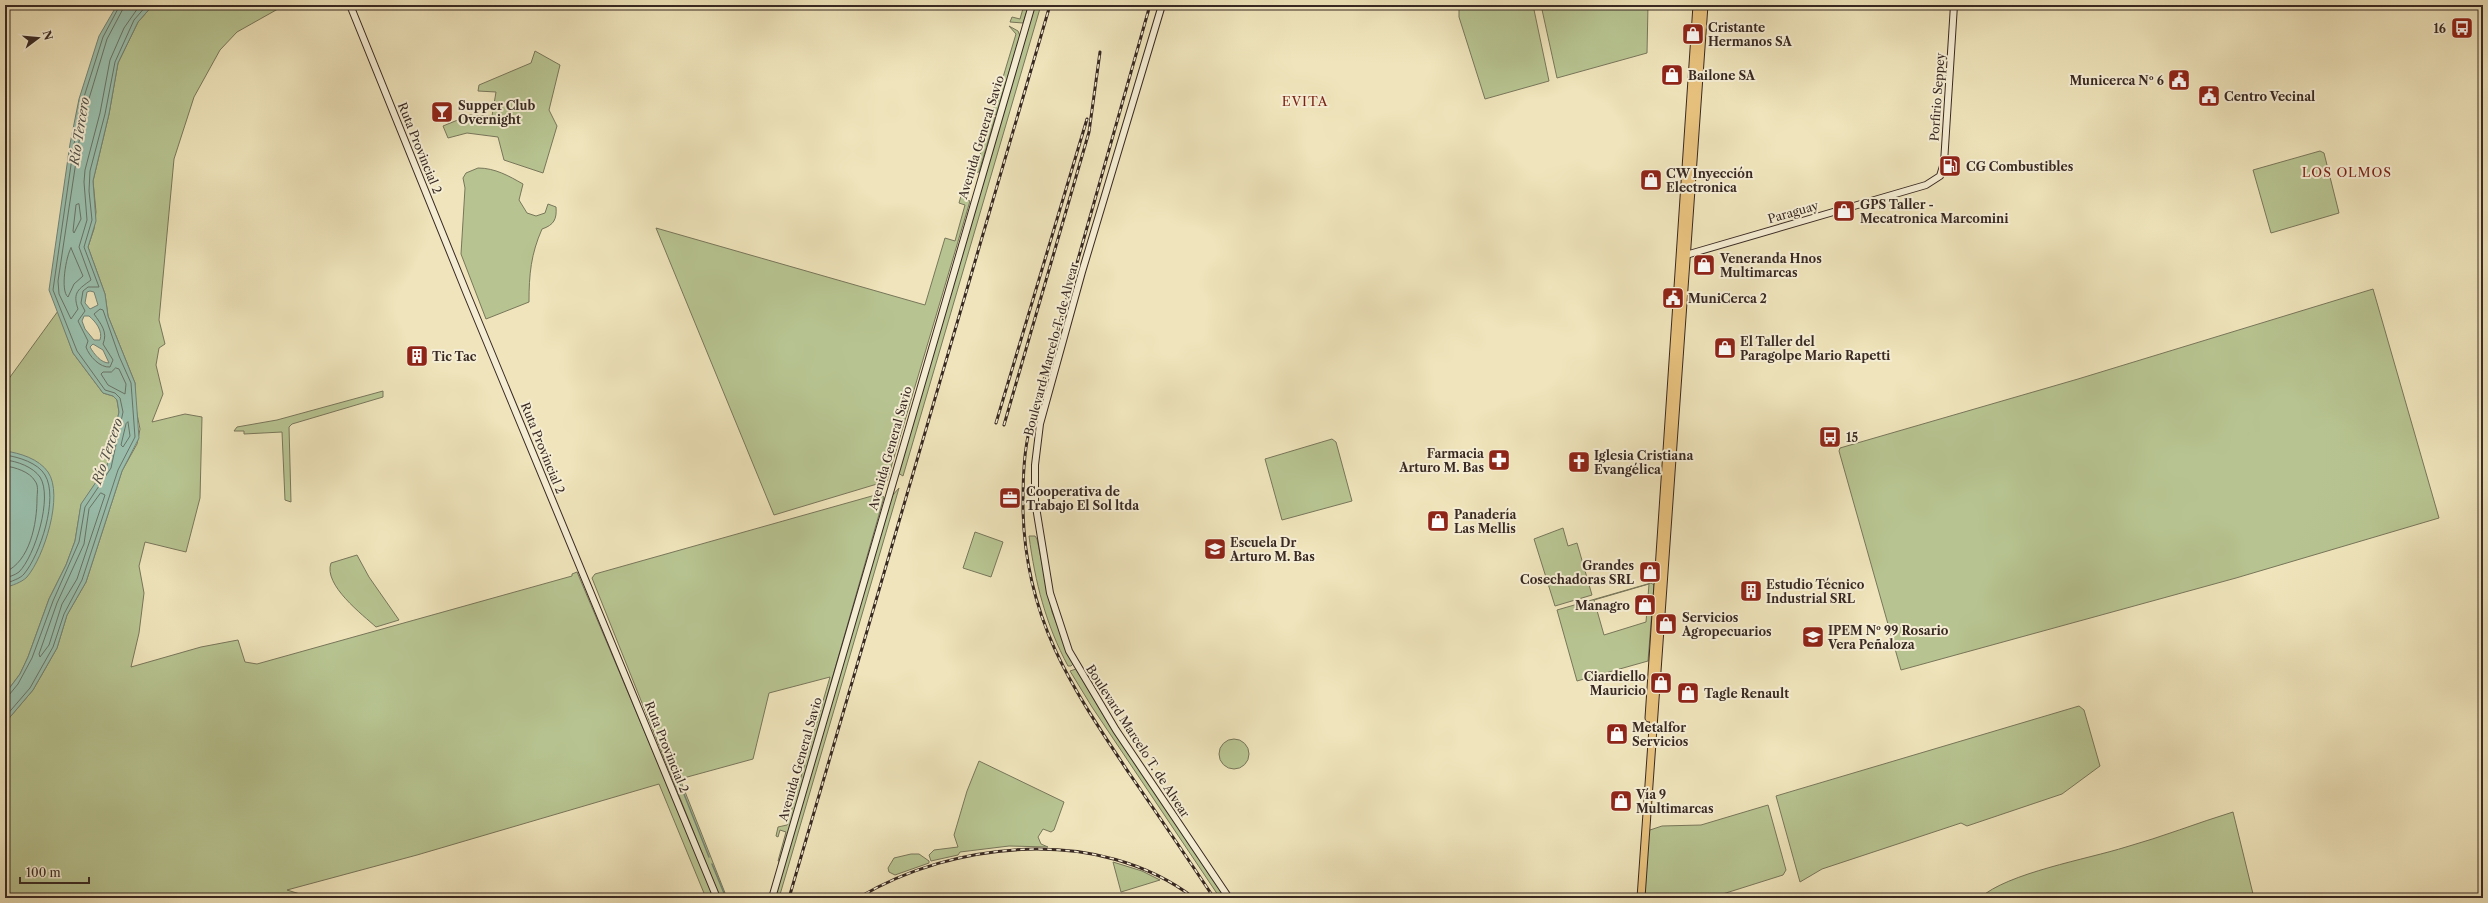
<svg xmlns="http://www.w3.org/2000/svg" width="2488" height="903" viewBox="0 0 2488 903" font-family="'Libre Caslon Text',serif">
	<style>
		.green { fill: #b7c491; stroke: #78765a; fill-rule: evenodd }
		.water { fill: #9abfad; stroke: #738376; fill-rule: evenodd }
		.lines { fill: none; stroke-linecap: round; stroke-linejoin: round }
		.shore { stroke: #697468; stroke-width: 1 }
		.stream { stroke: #738376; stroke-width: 1.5 }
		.secondary-casing { stroke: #382923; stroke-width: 8 }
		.primary-casing { stroke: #382923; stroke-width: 9 }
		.secondary { stroke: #f5edd3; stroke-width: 6 }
		.primary { stroke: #e8c27e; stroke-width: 7 }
		.rail-casing { stroke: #382923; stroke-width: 3 }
		.rail { stroke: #f5edd3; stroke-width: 1.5; stroke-dasharray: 4.5; stroke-linecap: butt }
		.labels { text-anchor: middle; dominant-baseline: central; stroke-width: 4; stroke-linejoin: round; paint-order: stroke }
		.poi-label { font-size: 12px; font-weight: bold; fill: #382923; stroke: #f5edd3; text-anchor: start }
		.street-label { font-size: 12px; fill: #382923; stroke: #f5edd3 }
		.neighbourhood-label { font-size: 13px; letter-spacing: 1px; fill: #7a1f14; stroke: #f5edd3 }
		.water-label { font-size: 13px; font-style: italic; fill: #504e46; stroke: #f5edd3 }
	</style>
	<rect width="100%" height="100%" fill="#efe4bb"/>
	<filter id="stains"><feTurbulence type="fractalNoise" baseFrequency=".005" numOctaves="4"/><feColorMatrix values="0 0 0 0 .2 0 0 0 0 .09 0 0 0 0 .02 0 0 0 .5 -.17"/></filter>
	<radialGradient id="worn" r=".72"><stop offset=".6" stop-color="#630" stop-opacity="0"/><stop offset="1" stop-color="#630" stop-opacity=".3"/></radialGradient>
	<!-- green -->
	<path class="green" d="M153 5H285L237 32 220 50 194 97 174 159 159 320 165 344 159 348 156 365 163 394 152 422 185 414 202 417 200 498 186 552 145 542 139 566 144 593 139 633 131 667 201 647 238 640 245 662 257 664 572 576V574L577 572 715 898H706L659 784 417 855 287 890 313 898H5V723L33 690 57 648 67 615 86 582 122 471 137 444 140 429 135 404V383L108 316 105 294 88 247 94 229 96 212 93 181 109 114 118 63 138 22Z
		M1024 5H1029L1023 23 1010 22 1012 17 1020 19Z
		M1035 5H1041L903 476 898 473Z
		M1459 5H1533L1549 81 1485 99 1459 17Z
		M1541 5H1648L1647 53 1557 78Z
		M1009 26 1018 31 1020 36 996 115 992 114 1016 34Z
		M535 51 560 65 549 110 557 126 543 173 504 160 498 137 467 133 448 138 443 126 470 115 492 116 496 92 478 91 479 85 531 63Z
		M991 117 995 118 979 172 971 173 968 179H966L969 167 976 169Z
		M2320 151 2324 153 2339 213 2271 233 2253 170Z
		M478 168C495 168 509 176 523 184L519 200 527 213 536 216 545 213 548 204 556 207C557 219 554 225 542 229 531 254 529 274 529 302L486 319 461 254 465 188 463 178 466 173Z
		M964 185 968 186 964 199 970 201 887 481 774 515 656 228 925 305 945 238 955 241 965 205 959 203Z
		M2373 289 2439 518 2236 578 1901 670 1839 451 1840 448 2078 379Z
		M58 311 73 353 103 393 113 396 117 400 119 412 107 466 81 505 75 541 66 565 49 599 28 657 20 674 5 694V384Z
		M383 391V397L292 424 289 427 291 502 285 500 282 432 244 434V431H234L237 427 277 420Z
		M1332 439 1336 442 1352 501 1282 520 1265 459Z
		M899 488 779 898H774L892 496Z
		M879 494 884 497 780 861H778L786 832 780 830 778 837 776 836 778 827 787 825 830 677 769 693 753 759 680 779 727 898H720L592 578 595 574Z
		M1563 528 1568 546 1577 543 1592 595 1555 606 1534 539Z
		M975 532 1003 542 991 577 963 568Z
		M1029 536H1035L1037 539 1052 612 1073 664 1071 666H1068C1046 625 1035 582 1029 536Z
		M357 555 369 577 399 620 376 627C363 615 323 585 331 563Z
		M1651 583 1654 585 1648 661 1577 681 1557 610ZM1649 584 1646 622 1604 635 1594 600Z
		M1076 669 1108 723 1225 898H1220L1092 707 1070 671Z
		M2079 706 2084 710 2100 766 2062 794 1967 826 1961 823 1822 869 1800 882 1776 796Z
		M1219 754a15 15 0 1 1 30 0a15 15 0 1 1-30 0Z
		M979 761 1064 802 1054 830 1051 832 1043 829 1038 837 1041 844 1048 847 1009 846 960 852 958 855 931 861 929 855 934 850 958 847 954 835 967 791Z
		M1768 805 1786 870 1783 875 1710 898H1643L1647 831 1662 826 1701 825Z
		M2233 812 2254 898H1980C2007 873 2088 859 2126 847 2162 837 2197 823 2233 812Z
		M911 854H919L929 861V863L895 875 889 872 888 868 894 858Z
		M1113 862 1142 871 1160 880 1121 892Z"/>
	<!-- water -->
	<path class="water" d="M117 5H153L138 22 118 63 109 114 93 181 96 221 88 247 105 294 108 316 135 383 139 438 122 471 86 582 67 615 57 648 33 690 5 723V694L20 674 28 657 49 599 66 565 75 541 81 504 107 466 119 412 117 400 113 396 103 393 73 353 49 290 70 144 79 99 99 36ZM90 291 94 292 98 305 90 309 85 303 87 292ZM84 316H89C96 322 103 331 100 340H94L85 329 82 321ZM93 344 103 350 109 363C101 363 94 354 90 347Z
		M5 451C20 453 39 459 48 472 64 495 44 557 27 577 21 583 12 585 5 588Z"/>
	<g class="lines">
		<!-- shore -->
		<path class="shore" d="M125 5 107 39 88 102 80 135 58 281 59 294 71 319 78 309C72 292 79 289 91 280L79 247 87 220 84 182 85 170 100 113 110 60 124 28 140 5
			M79 204 81 219 74 233 73 231 76 205Z
			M71 248 83 276 74 284 68 297C60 291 66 256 71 248Z
			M116 368 119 369 126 384 125 394 108 385 101 374 103 372H111Z
			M128 422 130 436 123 447 121 445 126 424Z
			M5 455C19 457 38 463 45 475 59 498 40 555 24 574 20 579 11 581 5 584
			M5 460C17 461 33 467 40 477 53 497 35 556 19 572 15 575 9 577 5 578
			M5 466C15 467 30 472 35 481 39 486 37 493 37 499 37 523 30 562 5 572
			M101 493 105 495 77 579 62 604 49 645 40 657 39 654 57 603 84 544 89 509Z
			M5 697 9 695 18 684 32 658 53 601 79 542 85 507 111 468 123 412 120 398 115 393 105 390 77 351 53 290 74 144 83 100 103 37 120 5
			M5 717 30 688 53 647 64 614 82 580 118 470 135 437 131 383 119 356 103 310 100 309 94 314C101 324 108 332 103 344L113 360 110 367C100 368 89 356 86 347L88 341 78 321 85 311 81 303 83 291 88 287H99L84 247 92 220 89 191 90 171 105 114 115 62 134 20 147 5"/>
		<!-- stream -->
		<path class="stream" d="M678 779 709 857
			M712 864 726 898"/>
		<!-- secondary casing -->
		<g class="secondary-casing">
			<path id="secondary" d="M350 5 467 294 717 898
				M1162 5 1082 272 1040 424 1035 465V501L1050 593 1069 651 1116 730 1229 898
				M1686 255 1926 185 1940 176 1944 163 1954 5
				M772 898 1032 5"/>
		</g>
		<!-- primary casing -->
		<g class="primary-casing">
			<path id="primary" d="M1649 718 1697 5
				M1641 898 1704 5"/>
		</g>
		<!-- secondary -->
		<use href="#secondary" class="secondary"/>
		<!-- primary -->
		<use href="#primary" class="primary"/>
		<!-- rail casing -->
		<g class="rail-casing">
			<path id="rail" d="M1150 5 1028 436C1023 461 1023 486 1023 511 1026 620 1071 686 1129 773 1158 815 1186 856 1214 898
				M996 423 1087 119
				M1004 425 1089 132 1100 52
				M789 898 1050 5
				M858 898C955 840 1100 826 1194 898"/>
		</g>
		<!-- rail -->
		<use href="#rail" class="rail"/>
	</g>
	<!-- icons -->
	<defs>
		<g id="bus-square" transform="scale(1.15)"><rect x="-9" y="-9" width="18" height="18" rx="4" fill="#8f2418" stroke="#f5edd3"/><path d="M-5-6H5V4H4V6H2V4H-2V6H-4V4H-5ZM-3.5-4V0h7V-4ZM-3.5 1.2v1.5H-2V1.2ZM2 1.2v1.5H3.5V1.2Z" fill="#fff"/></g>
		<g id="shop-square" transform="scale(1.15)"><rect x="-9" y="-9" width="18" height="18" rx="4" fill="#8f2418" stroke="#f5edd3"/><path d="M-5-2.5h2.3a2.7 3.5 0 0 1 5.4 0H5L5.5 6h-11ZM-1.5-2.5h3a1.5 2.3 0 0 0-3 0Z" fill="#fff"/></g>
		<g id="civic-square" transform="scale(1.15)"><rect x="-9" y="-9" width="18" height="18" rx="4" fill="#8f2418" stroke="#f5edd3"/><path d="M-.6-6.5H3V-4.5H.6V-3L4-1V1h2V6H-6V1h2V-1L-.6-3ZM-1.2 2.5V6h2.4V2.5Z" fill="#fff"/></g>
		<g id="bar-square" transform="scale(1.15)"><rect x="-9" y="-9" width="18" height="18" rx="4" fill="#8f2418" stroke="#f5edd3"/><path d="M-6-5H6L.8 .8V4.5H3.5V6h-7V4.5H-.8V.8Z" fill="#fff"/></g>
		<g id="fuel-square" transform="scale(1.15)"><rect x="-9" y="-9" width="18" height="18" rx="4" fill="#8f2418" stroke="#f5edd3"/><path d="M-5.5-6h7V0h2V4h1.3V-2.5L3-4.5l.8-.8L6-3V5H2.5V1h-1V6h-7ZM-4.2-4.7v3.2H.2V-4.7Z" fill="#fff"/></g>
		<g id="building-square" transform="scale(1.15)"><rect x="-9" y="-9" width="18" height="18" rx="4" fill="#8f2418" stroke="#f5edd3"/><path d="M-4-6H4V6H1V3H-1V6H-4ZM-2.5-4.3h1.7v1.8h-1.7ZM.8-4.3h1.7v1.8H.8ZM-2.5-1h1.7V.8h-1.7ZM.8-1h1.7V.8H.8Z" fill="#fff"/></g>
		<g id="pharmacy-square" transform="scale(1.15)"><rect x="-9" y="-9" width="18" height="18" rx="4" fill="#8f2418" stroke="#f5edd3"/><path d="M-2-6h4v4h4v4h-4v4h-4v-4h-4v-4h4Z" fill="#fff"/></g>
		<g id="church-square" transform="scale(1.15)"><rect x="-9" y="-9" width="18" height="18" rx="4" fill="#8f2418" stroke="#f5edd3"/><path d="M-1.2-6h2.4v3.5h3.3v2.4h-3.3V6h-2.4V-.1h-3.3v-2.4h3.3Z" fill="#fff"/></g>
		<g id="office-square" transform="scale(1.15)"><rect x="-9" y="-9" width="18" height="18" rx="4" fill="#8f2418" stroke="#f5edd3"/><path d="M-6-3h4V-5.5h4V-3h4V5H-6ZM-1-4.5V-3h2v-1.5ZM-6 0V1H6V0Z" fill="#fff"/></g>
		<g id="school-square" transform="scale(1.15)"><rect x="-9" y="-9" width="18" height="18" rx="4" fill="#8f2418" stroke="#f5edd3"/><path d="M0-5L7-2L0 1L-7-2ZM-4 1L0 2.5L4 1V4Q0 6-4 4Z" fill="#fff"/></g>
	</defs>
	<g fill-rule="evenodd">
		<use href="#bus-square" x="2462" y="28"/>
		<use href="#shop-square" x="1693" y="34"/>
		<use href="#shop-square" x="1672" y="75"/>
		<use href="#civic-square" x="2179" y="80"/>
		<use href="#civic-square" x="2209" y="96"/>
		<use href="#bar-square" x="442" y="112"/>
		<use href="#fuel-square" x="1950" y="166"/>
		<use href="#shop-square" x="1651" y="180"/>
		<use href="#shop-square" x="1844" y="211"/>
		<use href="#shop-square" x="1704" y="265"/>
		<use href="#civic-square" x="1673" y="298"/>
		<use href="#shop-square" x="1725" y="348"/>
		<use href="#building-square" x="417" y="356"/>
		<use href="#bus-square" x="1830" y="437"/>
		<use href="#pharmacy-square" x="1499" y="460"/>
		<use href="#church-square" x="1579" y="462"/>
		<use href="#office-square" x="1010" y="498"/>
		<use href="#shop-square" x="1438" y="521"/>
		<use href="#school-square" x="1215" y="549"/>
		<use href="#shop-square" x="1650" y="572"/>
		<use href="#building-square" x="1751" y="591"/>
		<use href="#shop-square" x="1645" y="605"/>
		<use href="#shop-square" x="1666" y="624"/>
		<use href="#school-square" x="1813" y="637"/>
		<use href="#shop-square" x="1661" y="683"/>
		<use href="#shop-square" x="1688" y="693"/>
		<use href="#shop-square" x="1617" y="734"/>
		<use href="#shop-square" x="1621" y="801"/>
	</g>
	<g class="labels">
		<!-- poi labels -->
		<g class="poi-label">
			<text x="1708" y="27">Cristante<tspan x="1708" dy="14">Hermanos SA</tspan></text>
			<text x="2446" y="28" text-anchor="end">16</text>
			<text x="1688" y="75">Bailone SA</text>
			<text x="2164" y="80" text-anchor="end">Municerca Nº 6</text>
			<text x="2224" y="96">Centro Vecinal</text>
			<text x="458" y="105">Supper Club<tspan x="458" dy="14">Overnight</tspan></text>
			<text x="1966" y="166">CG Combustibles</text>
			<text x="1666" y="173">CW Inyección<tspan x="1666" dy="14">Electronica</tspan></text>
			<text x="1860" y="204">GPS Taller -<tspan x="1860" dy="14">Mecatronica Marcomini</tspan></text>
			<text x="1720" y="258">Veneranda Hnos<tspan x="1720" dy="14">Multimarcas</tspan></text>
			<text x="1688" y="298">MuniCerca 2</text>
			<text x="1740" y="341">El Taller del<tspan x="1740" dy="14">Paragolpe Mario Rapetti</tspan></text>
			<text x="432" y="356">Tic Tac</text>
			<text x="1846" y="437">15</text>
			<text x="1484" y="453" text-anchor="end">Farmacia<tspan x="1484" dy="14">Arturo M. Bas</tspan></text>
			<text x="1594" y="455">Iglesia Cristiana<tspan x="1594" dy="14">Evangélica</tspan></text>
			<text x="1026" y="491">Cooperativa de<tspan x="1026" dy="14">Trabajo El Sol ltda</tspan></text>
			<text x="1454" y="514">Panadería<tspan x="1454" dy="14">Las Mellis</tspan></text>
			<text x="1230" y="542">Escuela Dr<tspan x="1230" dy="14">Arturo M. Bas</tspan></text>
			<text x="1634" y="565" text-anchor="end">Grandes<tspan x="1634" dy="14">Cosechadoras SRL</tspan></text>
			<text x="1766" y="584">Estudio Técnico<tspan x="1766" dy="14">Industrial SRL</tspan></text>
			<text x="1630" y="605" text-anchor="end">Managro</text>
			<text x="1682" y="617">Servicios<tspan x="1682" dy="14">Agropecuarios</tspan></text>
			<text x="1828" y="630">IPEM Nº 99 Rosario<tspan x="1828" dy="14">Vera Peñaloza</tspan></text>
			<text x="1646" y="676" text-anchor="end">Ciardiello<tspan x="1646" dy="14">Mauricio</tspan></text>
			<text x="1704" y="693">Tagle Renault</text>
			<text x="1632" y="727">Metalfor<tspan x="1632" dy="14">Servicios</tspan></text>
			<text x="1636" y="794">Vía 9<tspan x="1636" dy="14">Multimarcas</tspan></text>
		</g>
		<!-- street labels -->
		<g class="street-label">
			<text transform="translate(1937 97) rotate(-86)">Porfirio Seppey</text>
			<text transform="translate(981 137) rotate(-73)">Avenida General Savio</text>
			<text transform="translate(420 148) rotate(68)">Ruta Provincial 2</text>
			<text transform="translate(1793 212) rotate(-16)">Paraguay</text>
			<text transform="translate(1051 349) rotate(-75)">Boulevard Marcelo T. de Alvear</text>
			<text transform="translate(543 448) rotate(68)">Ruta Provincial 2</text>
			<text transform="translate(890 448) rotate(-74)">Avenida General Savio</text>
			<text transform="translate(1138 741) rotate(57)">Boulevard Marcelo T. de Alvear</text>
			<text transform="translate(667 747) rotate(68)">Ruta Provincial 2</text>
			<text transform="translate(800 759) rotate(-74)">Avenida General Savio</text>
		</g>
		<!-- neighbourhood labels -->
		<g class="neighbourhood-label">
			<text x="1305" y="101">EVITA</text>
			<text x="2347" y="172">LOS OLMOS</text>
		</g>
		<!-- water labels -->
		<g class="water-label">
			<text transform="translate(79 131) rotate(-81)">Río Tercero</text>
			<text transform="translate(107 451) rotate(-71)">Río Tercero</text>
		</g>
	</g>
	<!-- margin -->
	<rect width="2488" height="903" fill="none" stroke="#efe4bb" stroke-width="20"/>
	<rect x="6" y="6" width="2476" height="891" fill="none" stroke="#382923" stroke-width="2"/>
	<rect x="10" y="10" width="2468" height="883" fill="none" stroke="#382923"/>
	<!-- north arrow -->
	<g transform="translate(38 38) rotate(74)" stroke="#f5edd3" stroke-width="3" paint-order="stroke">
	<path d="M0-3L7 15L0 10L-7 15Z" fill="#382923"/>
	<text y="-6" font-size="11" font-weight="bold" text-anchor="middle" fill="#382923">N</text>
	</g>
	<!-- scale -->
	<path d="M20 877v6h69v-6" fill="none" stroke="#382923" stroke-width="2"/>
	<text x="26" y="877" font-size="12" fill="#382923" stroke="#f5edd3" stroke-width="3" paint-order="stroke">100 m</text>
	<rect width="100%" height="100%" filter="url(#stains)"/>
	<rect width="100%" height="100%" fill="url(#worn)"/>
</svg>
